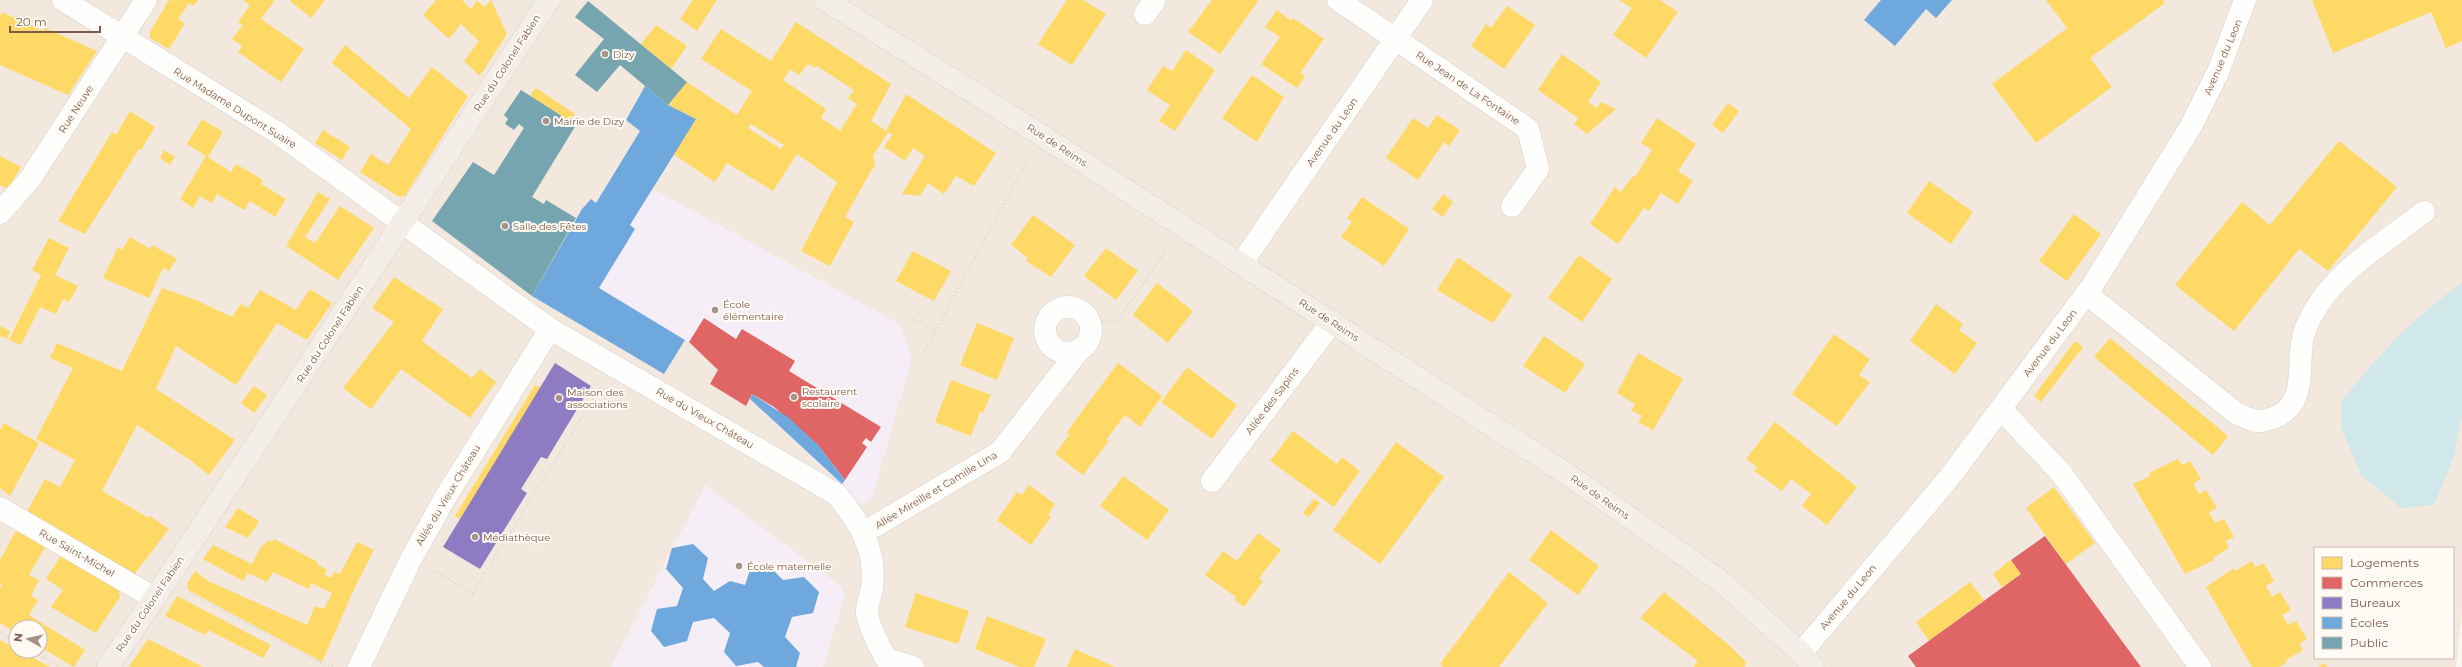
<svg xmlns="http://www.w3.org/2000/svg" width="2462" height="667" viewBox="0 0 2462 667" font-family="Montserrat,sans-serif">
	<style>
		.residential { fill: #f2e8de; fill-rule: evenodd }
		.education { fill: #f6eef6 }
		.water { fill: #d0e8ea }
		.homes { fill: #ffd966; fill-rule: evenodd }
		.shops { fill: #e06666 }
		.offices { fill: #8e7cc3 }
		.schools { fill: #6fa8dc }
		.public { fill: #76a5af }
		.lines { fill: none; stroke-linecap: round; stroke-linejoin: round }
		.minor-casing { stroke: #d7d1cb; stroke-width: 23 }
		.major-casing { stroke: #dad1cc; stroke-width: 23 }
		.path { stroke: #dcd5d0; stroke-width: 2.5; stroke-dasharray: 1 3; stroke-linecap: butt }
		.minor { stroke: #fefefd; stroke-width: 22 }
		.major { stroke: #f3eee8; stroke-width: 22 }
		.poi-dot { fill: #a69286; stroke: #fffaf3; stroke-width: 1.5 }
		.labels { text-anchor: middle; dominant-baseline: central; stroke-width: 4; stroke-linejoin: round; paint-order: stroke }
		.poi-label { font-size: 10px; fill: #7a5c4d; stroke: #fffaf3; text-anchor: start }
		.street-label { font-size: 10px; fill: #7a5c4d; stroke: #fffaf3 }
	</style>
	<rect width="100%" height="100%" fill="#f9f5f0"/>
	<!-- residential -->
	<path class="residential" d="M0 0H2462V611L2456 667H0ZM2315 548H2453V658H2315ZM16 627H40V651H16Z"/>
	<!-- education -->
	<path class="education" d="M640 131 653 189 900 324 912 358 873 495 862 505 750 399 746 406 710 384 718 370 689 342 685 341 664 374 532 296 582 209 591 199 596 202Z
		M705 485 841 586 845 596 823 667H611Z"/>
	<!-- water -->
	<path class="water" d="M2462 283V415L2454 456 2434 505 2401 508 2361 475 2342 430 2341 402C2377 357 2414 316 2462 283Z"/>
	<!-- homes -->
	<path class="homes" d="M169 0H198L194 6 189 3 178 19 185 23 169 49 150 38V32Z
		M243 0H275L261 19 304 49 281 82 238 52 242 46 232 39 243 25 238 22 250 5Z
		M291 0H325L311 18 290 1Z
		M436 0H462L471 9 477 1 485 7 491 0 507 34 480 76 464 61 479 41 461 24 449 39 423 15Z
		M693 0H717L697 31 680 19Z
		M1067 0H1083L1106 14 1072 65 1038 44Z
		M1212 0H1259L1220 54 1188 32Z
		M1619 0H1660L1678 12 1646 58 1613 35 1632 8Z
		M2046 0H2163L2165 3 2090 58 2112 87 2036 143 1992 84 2067 28Z
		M2312 0H2462V41L2446 48 2431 12 2333 53Z
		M1507 6 1535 25 1504 69 1471 46 1486 24 1491 28Z
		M1277 10 1291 21 1293 18 1324 39 1300 73 1305 76 1297 88 1261 64 1280 37 1265 27Z
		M2 12 43 31 45 28 97 51 68 95 0 65V17Z
		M796 22 891 84 871 121 886 131 906 94 996 153 974 186 956 176 944 194 928 183 920 196 902 194 925 156 913 148 905 161 884 147 892 135 888 132 873 156 875 164 845 217 854 222 830 266 801 251 837 182 797 154 773 191 727 163 715 182 673 154 696 119 668 105 687 82 737 115 752 91 701 59 721 29 771 61ZM808 64 816 68 817 66 854 90 848 98 857 104 840 131 821 118 826 109 783 80 790 69 799 75ZM751 124 784 145 781 149 748 128Z
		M656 25 687 46 671 69 641 44Z
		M345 45 409 98 432 67 468 96 405 196 399 197 360 172 371 154 388 165 411 129 332 63Z
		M1186 50 1215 70 1175 131 1159 121 1170 105 1147 90 1163 66 1172 71Z
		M1562 54 1601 82 1588 102 1597 108 1601 102 1616 109 1587 134 1574 124 1578 118 1538 90Z
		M1252 75 1284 97 1257 142 1222 118Z
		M536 88 575 114 570 121 530 96Z
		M1728 103 1739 111 1723 133 1712 125Z
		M130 111 155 127 141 150 139 149 85 234 58 221 112 132 116 135Z
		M1437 115 1460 130 1449 146 1444 142 1418 180 1386 158 1413 118 1428 128Z
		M1657 118 1696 144 1678 171 1693 181 1678 204 1661 193 1649 211 1644 208 1618 244 1590 224 1615 187 1621 192 1633 176 1635 177 1652 150 1641 143Z
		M202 119 223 132 208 157 231 172 236 164 263 180 261 184 286 199 275 217 250 201 244 210 217 194 212 203 200 196 193 208 180 199 206 156 187 144Z
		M323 130 350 147 342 160 315 143Z
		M2339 141 2397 187 2328 271 2299 249 2234 331 2175 285 2242 202 2270 225Z
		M164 150 175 157 170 165 160 158Z
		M0 156 21 167 8 189 0 185Z
		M1929 181 1973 212 1951 244 1907 213Z
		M318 192 330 199 305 237 315 243 340 206 374 228 338 280 286 246Z
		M1443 194 1453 202 1443 217 1432 209Z
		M1362 197 1409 229 1384 266 1341 237 1352 222 1347 218Z
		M2074 214 2101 234 2067 281 2039 261Z
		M1033 215 1075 245 1051 277 1026 261 1028 258 1011 245Z
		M130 237 150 249 152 245 177 259 169 271 163 268 149 298 103 278 118 247 122 250Z
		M49 238 69 248 55 275 78 286 69 302 63 299 56 314 40 307 21 345 9 340 41 275 32 270Z
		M1106 248 1138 271 1116 300 1084 276Z
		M913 251 951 271 934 301 896 281Z
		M1579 255 1612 279 1582 322 1548 298Z
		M1458 257 1512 295 1493 323 1437 290Z
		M394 277 443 309 422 341 472 378 480 369 496 382 470 418 401 369 371 409 343 388 394 322 372 308Z
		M1157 283 1193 311 1168 343 1133 315Z
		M162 288 196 300 232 317 241 304 248 308 260 290 296 310 310 289 332 303 307 340 277 323 236 385 176 346 156 389 235 440 209 475 190 460 137 425 102 491 149 518 150 516 169 529 133 576 25 515 45 479 60 487 75 460 36 439 73 368 50 358 57 343 122 371Z
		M1936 304 1963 324 1959 330 1977 343 1955 374 1910 341Z
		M977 323 1014 338 997 380 960 365Z
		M0 326 10 331 7 339 0 336Z
		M1834 334 1870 359 1859 375 1870 382 1837 426 1792 394Z
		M1544 336 1585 364 1565 393 1523 366Z
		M2110 338 2228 436 2213 455 2094 357Z
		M2075 341 2083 347 2041 402 2034 396Z
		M1638 353 1683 379 1653 430 1638 422 1642 416 1631 410 1635 404 1617 393Z
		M1118 363 1162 396 1140 427 1125 415 1106 440 1109 441 1083 475 1055 454 1069 435 1067 433 1077 418Z
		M1187 367 1237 405 1212 439 1161 402Z
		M951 380 991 395 983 413 980 412 971 436 935 422Z
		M535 385 541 387 460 519 455 516Z
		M254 386 267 395 254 413 241 403Z
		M1775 422 1857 487 1827 525 1802 506 1811 494 1791 479 1782 491 1754 471 1757 467 1746 459Z
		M4 423 39 443 10 496 0 488V430Z
		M1293 431 1337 464 1342 457 1360 471 1334 507 1270 461Z
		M1396 442 1444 477 1380 564 1333 530Z
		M2178 459 2182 465 2190 461 2201 479 2193 484 2199 494 2206 490 2217 508 2209 512 2215 523 2224 519 2234 537 2226 541 2229 548 2213 558 2214 560 2185 574 2133 484 2150 476 2149 473Z
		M1123 476 1169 510 1147 540 1100 506Z
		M1029 485 1055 504 1048 515 1051 517 1031 545 997 520 1017 492 1022 495Z
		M2054 487 2095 543 2066 564 2026 508Z
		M1314 499 1320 503 1309 517 1303 513Z
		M238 508 259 521 248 538 225 527Z
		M18 527 47 544 29 575 39 580 31 596 38 600 29 615 85 650 74 667 40 647V627H16V633L0 623V589L2 585 0 584V560Z
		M1551 530 1599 566 1578 595 1529 560Z
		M1258 533 1281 550 1259 578 1263 581 1244 607 1234 600 1236 597 1205 575 1223 551 1237 561Z
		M274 539 318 562 317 564 327 570 325 575 331 578 334 572 340 574 357 542 374 550 354 589 322 662 188 590 187 584 195 571 208 581 307 625 315 606 324 609 332 593 311 583 309 589 273 572 267 582 248 573 243 581 203 559 213 545 252 564 262 545 264 546 268 540 272 542Z
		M63 552 118 585 120 597 96 633 51 607 63 590 46 579Z
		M2011 560 2021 574 2002 587 1993 574Z
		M2252 561 2255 567 2264 563 2274 581 2266 586 2272 597 2280 592 2291 610 2282 615 2288 625 2296 621 2307 639 2299 644 2303 650 2286 660 2287 662 2279 667H2252L2206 587 2234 568 2235 571Z
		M1509 572 1548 603 1499 667H1443L1440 664Z
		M1970 582 1984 600 1929 641 1916 622Z
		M1664 592 1729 645 1747 663 1744 667H1693L1698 661 1640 618Z
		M916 593 969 611 958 644 905 627Z
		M177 596 271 645 263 658 208 630 205 635 165 616Z
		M987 616 1046 639 1034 667H1020L975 649Z
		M148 639 203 667H129Z
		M0 640 16 648V651H21L50 667H0Z
		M1075 649 1115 667H1067Z
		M2325 663 2327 667H2318Z"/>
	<!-- shops -->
	<path class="shops" d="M704 318 736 339 742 329 795 361 789 371 881 427 871 442 866 438 862 443 867 447 845 480 818 445 774 407 752 394 746 406 710 384 718 370 689 342Z
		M2045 536 2141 667H1916L1908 656 2021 574 2011 560Z"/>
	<!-- offices -->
	<path class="offices" d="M555 363 591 386 547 459 541 457 521 489 527 493 480 569 443 547Z"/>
	<!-- schools -->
	<path class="schools" d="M1881 0H1952L1936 18 1926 9 1895 46 1864 20Z
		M645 86 668 105 696 119 630 225 635 229 599 288 685 340 664 374 532 296 582 209 591 199 596 203 640 131 626 120Z
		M752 394 789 418 818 445 845 480 842 484 750 399Z
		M693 544 708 558 703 579 714 591 730 581 745 585 750 570 771 568 783 580 804 577 819 592 813 613 792 617 785 637 800 653 796 667H764L758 662 736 666 724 652 730 633 714 618 693 622 687 641 664 647 651 631 657 609 677 606 683 588 666 569 672 548Z"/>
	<!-- public -->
	<path class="public" d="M588 1 687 82 668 105 620 65 597 92 575 75 604 39 575 17Z
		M521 90 576 125 532 197 544 204 546 200 576 218 532 296 432 221 473 162 494 175 524 128 519 124 514 130 505 124 508 119 504 115Z"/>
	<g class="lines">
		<!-- minor casing -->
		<g class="minor-casing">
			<path id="minor" d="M63 0 278 133 550 329 836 494C859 521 877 550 872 587 871 596 866 606 867 614 870 630 879 645 886 659L913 667
				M1338 0 1528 129 1538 169 1512 206
				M1145 14 1155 0
				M0 213 30 179 146 0
				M1241 264 1422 0
				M2087 294 2236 413C2242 415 2250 420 2256 421 2267 422 2285 414 2291 405 2306 383 2296 354 2305 330 2325 277 2381 245 2424 212
				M1045 330a23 23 0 1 1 46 0a23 23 0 1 1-46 0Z
				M2001 409 2062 474 2200 667
				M1212 481 1332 322
				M0 508 154 598
				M863 533 1000 452 1080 349
				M1801 653 1949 478 2092 286 2191 126 2218 72 2245 0
				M359 667 411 559 445 498 550 329"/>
		</g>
		<!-- major casing -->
		<g class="major-casing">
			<path id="major" d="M825 0 1022 123 1567 474 1722 582 1801 653 1813 667
				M108 667 178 563 549 0"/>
		</g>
		<!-- path -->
		<path class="path" d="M912 319 936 330
			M1090 324 1117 321 1168 248
			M922 356 1028 159
			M434 571 473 593 600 388
			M190 593 321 663 333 666
			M0 633 16 642
			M32 651 60 667"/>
		<!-- minor -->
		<use href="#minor" class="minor"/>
		<!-- major -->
		<use href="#major" class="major"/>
	</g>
	<!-- markers -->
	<g class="poi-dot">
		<circle cx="605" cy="54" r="4"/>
		<circle cx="546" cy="121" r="4"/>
		<circle cx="505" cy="226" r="4"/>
		<circle cx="715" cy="310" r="4"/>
		<circle cx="794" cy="397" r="4"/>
		<circle cx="559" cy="398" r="4"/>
		<circle cx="475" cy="537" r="4"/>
		<circle cx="739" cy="566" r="4"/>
	</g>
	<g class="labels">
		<!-- poi labels -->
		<g class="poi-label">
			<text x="613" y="54">Dizy</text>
			<text x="554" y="121">Mairie de Dizy</text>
			<text x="513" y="226">Salle des Fêtes</text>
			<text x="723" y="304">École<tspan x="723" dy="12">élémentaire</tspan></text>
			<text x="802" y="391">Restaurent<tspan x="802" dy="12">scolaire</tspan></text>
			<text x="567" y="392">Maison des<tspan x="567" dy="12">associations</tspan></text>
			<text x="483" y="537">Médiathèque</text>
			<text x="747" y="566">École maternelle</text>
		</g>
		<!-- street labels -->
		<g class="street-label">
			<text transform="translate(2223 57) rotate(-67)">Avenue du Leon</text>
			<text transform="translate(507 63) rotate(-57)">Rue du Colonel Fabien</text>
			<text transform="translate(1468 88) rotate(34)">Rue Jean de La Fontaine</text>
			<text transform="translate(235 108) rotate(32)">Rue Madame Dupont Suaire</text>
			<text transform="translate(76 109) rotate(-57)">Rue Neuve</text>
			<text transform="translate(1332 132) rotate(-55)">Avenue du Leon</text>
			<text transform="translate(1057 145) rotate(33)">Rue de Reims</text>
			<text transform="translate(1329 320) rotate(33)">Rue de Reims</text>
			<text transform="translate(330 334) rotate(-57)">Rue du Colonel Fabien</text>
			<text transform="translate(2050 343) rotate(-53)">Avenue du Leon</text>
			<text transform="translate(1272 401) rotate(-53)">Allée des Sapins</text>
			<text transform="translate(705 418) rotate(30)">Rue du Vieux Château</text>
			<text transform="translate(936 490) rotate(-31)">Allée Mireille et Camille Lina</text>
			<text transform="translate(448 495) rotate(-59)">Allée du Vieux Château</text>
			<text transform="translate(1600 497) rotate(35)">Rue de Reims</text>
			<text transform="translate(77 553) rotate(30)">Rue Saint-Michel</text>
			<text transform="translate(1848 597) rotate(-50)">Avenue du Leon</text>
			<text transform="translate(150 604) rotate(-56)">Rue du Colonel Fabien</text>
		</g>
	</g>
	<!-- legend -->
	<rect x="2314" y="547" width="140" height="112" fill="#fffaf3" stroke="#cabbb1"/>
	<rect x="2322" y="557" width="20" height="12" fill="#ffd966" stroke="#cabbb1"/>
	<text x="2350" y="567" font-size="12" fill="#7a5c4d">Logements</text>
	<rect x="2322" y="577" width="20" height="12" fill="#e06666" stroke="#cabbb1"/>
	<text x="2350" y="587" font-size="12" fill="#7a5c4d">Commerces</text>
	<rect x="2322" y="597" width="20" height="12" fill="#8e7cc3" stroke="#cabbb1"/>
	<text x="2350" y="607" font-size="12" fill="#7a5c4d">Bureaux</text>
	<rect x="2322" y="617" width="20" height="12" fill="#6fa8dc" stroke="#cabbb1"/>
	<text x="2350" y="627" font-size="12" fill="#7a5c4d">Écoles</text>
	<rect x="2322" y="637" width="20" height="12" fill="#76a5af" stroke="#cabbb1"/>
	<text x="2350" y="647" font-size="12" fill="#7a5c4d">Public</text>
	<!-- north arrow -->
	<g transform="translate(28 639) rotate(278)"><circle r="19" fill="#fffaf3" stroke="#cabbb1"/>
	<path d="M0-3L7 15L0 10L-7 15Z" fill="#a69286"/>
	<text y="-6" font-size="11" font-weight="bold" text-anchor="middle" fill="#7a5c4d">N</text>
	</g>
	<!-- scale -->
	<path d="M10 26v6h90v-6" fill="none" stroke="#7a5c4d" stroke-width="2"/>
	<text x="16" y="26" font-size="12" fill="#7a5c4d" stroke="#fffaf3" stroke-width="3" paint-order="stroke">20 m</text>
</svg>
